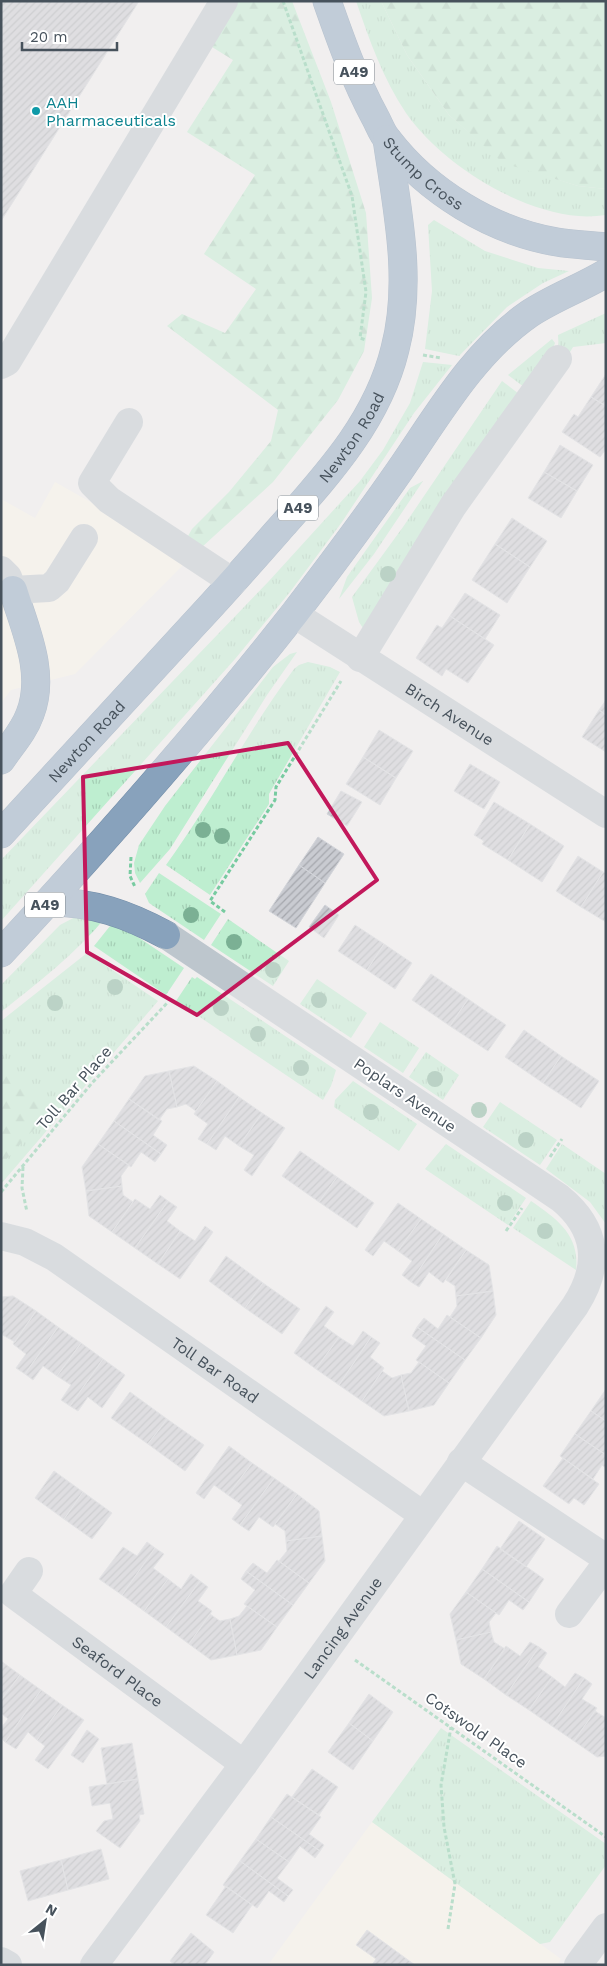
<svg xmlns="http://www.w3.org/2000/svg" width="607" height="1966" viewBox="0 0 607 1966" font-family="'Work Sans',sans-serif">
	<style>
		.commercial { fill: #fbf6e9 }
		.grass { fill: url(#grass-tufts) }
		.forest { fill: url(#forest-firs) }
		.building { fill: url(#building-hatch); stroke: #d3d5da }
		.lines { fill: none; stroke-linecap: round; stroke-linejoin: round }
		.highway-casing { stroke: #738da8; stroke-width: 29 }
		.path { stroke: #77cba0; stroke-width: 3; stroke-dasharray: 4 2.5; stroke-linecap: butt }
		.minor { stroke: #bdc6cd; stroke-width: 28 }
		.highway { stroke: #88a2bc; stroke-width: 28 }
		.tree { fill: #7bb094 }
		.marked { fill: none; stroke: #c2185b; stroke-width: 4; stroke-linejoin: round }
		.culture-dot { fill: #0f9aa8; stroke: #fff; stroke-width: 2 }
		.labels { text-anchor: middle; dominant-baseline: central; stroke-width: 4; stroke-linejoin: round; paint-order: stroke }
		.shield { fill: #fff; stroke: #7e868d; stroke-width: 1 }
		.shield-label { font-size: 15px; font-weight: bold; fill: #47525c }
		.culture-label { font-size: 16px; fill: #0d838f; stroke: #fff; text-anchor: start }
		.street-label { font-size: 16px; fill: #47525c; stroke: #fff }
	</style>
	<defs>
		<pattern id="grass-tufts" width="24" height="20" patternUnits="userSpaceOnUse" patternTransform="scale(1.25)"><rect width="24" height="20" fill="#beeed0"/><path d="M3 7l-1-3M5 7V3M7 7l1-3M15 17l-1-3M17 17v-4M19 17l1-3" fill="none" stroke="#a5ceb5"/></pattern>
		<pattern id="forest-firs" width="22" height="20" patternUnits="userSpaceOnUse" patternTransform="scale(1.25)"><rect width="22" height="20" fill="#beeed0"/><path d="M5 1l3.5 6h-7zM16 11l3.5 6h-7z" fill="#a5ceb5"/></pattern>
		<pattern id="building-hatch" width="6" height="6" patternUnits="userSpaceOnUse" patternTransform="scale(1.25)"><rect width="6" height="6" fill="#c9cbd1"/><path d="M-1 1l2-2M0 6l6-6M5 7l2-2" fill="none" stroke="#a5a7ad"/></pattern>
	</defs>
	<rect width="100%" height="100%" fill="#f1efef"/>
	<!-- commercial -->
	<path class="commercial" d="M55 482 190 558 75 674 11 690 1 703V499L35 518Z
		M372 1822 561 1959 557 1965H268Z"/>
	<!-- grass -->
	<path class="grass" d="M356 1H381L407 55 449 115 503 162 578 186 606 189V215C597 216 588 217 579 216 517 211 442 164 406 113 383 79 369 39 356 1Z
		M434 220 485 251 538 268 569 271 543 283 507 307 459 356 425 349 432 291 428 225Z
		M606 313V343L573 347 567 357 559 353 558 335Z
		M552 339 555 343 552 351 524 387 508 375Z
		M423 362 452 365 414 413 342 522 290 592 235 659 1 921V860L269 581 360 481 383 450 410 403Z
		M502 381 519 394 367 634 359 622 352 597 403 527Z
		M423 481 374 554 339 599 347 577 410 488Z
		M297 652 267 695 170 849 140 883 135 873 134 863 139 845 165 806 273 667 290 654Z
		M308 662 330 667 340 672 269 794V804L210 895 166 865C212 802 247 732 294 669L299 665Z
		M159 873 221 914 204 940 149 903 145 894Z
		M77 916 106 917C75 954 39 982 1 1012V985L60 925Z
		M228 919 289 961 273 986 211 945Z
		M114 921 184 968 166 995 94 946Z
		M87 953 158 1001 1 1184V1021Z
		M192 977 195 979 197 977 336 1070 331 1086 323 1100 176 1001Z
		M317 979 367 1013 351 1038 300 1004Z
		M380 1022 419 1048 403 1073 364 1047Z
		M426 1052 459 1075 443 1100 409 1077Z
		M353 1081 417 1124 399 1151 334 1107 335 1100Z
		M500 1102 557 1140 540 1165 483 1127Z
		M446 1144 526 1198 508 1225 425 1169Z
		M562 1144 606 1174V1224L590 1202 546 1169Z
		M531 1201C557 1219 580 1235 576 1270L513 1228Z
		M441 1728 606 1844V1865L550 1942 540 1944 372 1822Z"/>
	<!-- forest -->
	<path class="forest" d="M232 1H292L331 102 366 213 372 298 364 351 338 400 273 482 190 558 179 552 192 529 229 492 271 441 278 410 167 326 182 314 225 333 256 289 204 254 255 175 187 132 233 60 212 47Z
		M381 1H606V189L578 186 503 163 449 115 407 55Z
		M1 1055 48 1114 1 1165Z"/>
	<!-- building -->
	<path class="building" d="M1 1H139L1 221Z
		M606 374V406L591 397Z
		M591 397 606 406V449L600 457 562 432 574 414 578 417Z
		M560 445 593 465 577 491 544 472Z
		M544 472 577 491 561 518 528 498Z
		M512 518 547 541 530 567 495 544Z
		M495 544 530 567 507 603 472 580Z
		M465 593 500 615 485 639 450 616Z
		M450 616 494 645 468 683 446 669 442 676 416 658 437 625 442 628Z
		M606 700V715L599 710Z
		M599 710 606 715V752L582 737Z
		M379 730 413 751 396 778 363 757Z
		M363 757 396 778 380 805 346 784Z
		M470 764 500 782 484 809 454 791Z
		M341 791 362 802 347 826 327 814Z
		M494 802 530 824 508 860 482 844 484 841 474 835Z
		M530 824 564 846 542 882 508 860Z
		M318 837 344 854 325 883 299 865Z
		M578 856 603 872 581 907 556 891Z
		M299 865 325 883 296 928 269 911Z
		M603 872 606 873V922L581 907Z
		M325 905 339 915 324 938 309 927Z
		M355 925 384 944 367 970 338 951Z
		M384 944 412 963 395 989 367 970Z
		M431 974 468 999 450 1026 412 1000Z
		M468 999 506 1025 488 1051 450 1026Z
		M524 1030 561 1056 543 1083 505 1057Z
		M561 1056 599 1081 581 1108 543 1083Z
		M194 1066 217 1081 196 1111 186 1104 177 1107 169 1071Z
		M169 1071 177 1107 167 1109 159 1120 129 1099 145 1076Z
		M217 1081 239 1097 207 1144 198 1139 208 1124 194 1114Z
		M239 1097 262 1113 239 1146 225 1136 216 1150 207 1144Z
		M129 1099 162 1121 153 1135 167 1145 161 1154 114 1121Z
		M262 1113 285 1128 252 1176 244 1170 254 1155 239 1146Z
		M114 1121 161 1154 155 1162 141 1152 131 1167 98 1144Z
		M98 1144 129 1165 121 1176 122 1186 86 1191 82 1167Z
		M300 1151 337 1177 319 1202 282 1176Z
		M337 1177 374 1203 357 1228 319 1202Z
		M122 1186 123 1195 133 1202 112 1232 89 1216 86 1191Z
		M160 1195 168 1201 135 1248 112 1232 135 1199 150 1209Z
		M168 1201 177 1207 167 1221 180 1231 158 1264 135 1248Z
		M398 1203 421 1219 398 1251 384 1241 373 1256 365 1250Z
		M421 1219 443 1234 411 1282 402 1275 412 1261 398 1251Z
		M205 1226 213 1232 180 1279 158 1264 180 1231 195 1241Z
		M443 1234 466 1250 443 1283 429 1272 419 1287 411 1282Z
		M466 1250 489 1265 493 1291 456 1296 455 1286 446 1280Z
		M226 1256 263 1283 245 1308 209 1281Z
		M263 1283 300 1309 282 1334 245 1308Z
		M493 1291 496 1315 481 1338 450 1317 457 1306 456 1296Z
		M13 1296 36 1311 15 1342 1 1334V1297Z
		M326 1306 334 1312 324 1326 339 1337 316 1369 294 1353Z
		M36 1311 58 1327 25 1374 16 1368 26 1354 13 1344Z
		M447 1315 481 1338 465 1360 417 1327 424 1318 438 1329Z
		M58 1327 81 1343 57 1376 43 1366 33 1380 25 1374Z
		M417 1327 465 1360 449 1383 416 1360 426 1346 412 1336Z
		M363 1331 371 1337 339 1385 316 1369 339 1337 353 1346Z
		M371 1337 380 1343 370 1357 384 1368 362 1401 339 1385Z
		M81 1343 103 1359 70 1406 61 1400 71 1385 57 1376Z
		M103 1359 125 1375 102 1408 88 1397 78 1411 70 1406Z
		M419 1362 449 1383 434 1405 409 1411 401 1375 411 1373Z
		M382 1371 392 1378 401 1375 409 1411 384 1416 362 1401Z
		M606 1389V1421L591 1411Z
		M130 1392 167 1419 148 1444 111 1418Z
		M591 1411 606 1421V1455L575 1434Z
		M167 1419 204 1445 185 1471 148 1444Z
		M575 1434 606 1455V1468L602 1465 593 1479 560 1456Z
		M229 1446 252 1463 228 1495 214 1485 204 1499 196 1493Z
		M563 1458 599 1484 584 1505 574 1498 569 1504 543 1486Z
		M252 1463 274 1478 240 1525 232 1519 242 1505 228 1495Z
		M54 1471 83 1492 64 1519 35 1498Z
		M274 1478 297 1494 273 1527 259 1517 249 1531 240 1525Z
		M83 1492 112 1513 92 1539 64 1519Z
		M297 1494 319 1511 322 1536 286 1541 285 1531 275 1524Z
		M519 1521 545 1539 526 1567 500 1549Z
		M322 1536 325 1561 309 1583 279 1561 287 1551 286 1541Z
		M147 1542 155 1548 122 1595 99 1579 123 1547 137 1556Z
		M497 1546 544 1579 529 1602 482 1569Z
		M155 1548 164 1554 153 1568 168 1579 144 1611 122 1595Z
		M277 1560 309 1583 293 1605 246 1571 253 1563 267 1573Z
		M482 1569 529 1602 523 1610 509 1600 499 1615 466 1592Z
		M246 1571 293 1605 277 1627 244 1604 255 1590 241 1579Z
		M191 1574 200 1581 166 1627 144 1611 168 1579 181 1589Z
		M200 1581 208 1587 198 1601 212 1611 189 1644 166 1627Z
		M466 1592 496 1613 489 1622 491 1632 456 1640 450 1614Z
		M247 1606 277 1627 261 1650 237 1655 230 1619 239 1616Z
		M210 1614 220 1621 230 1619 237 1655 211 1660 189 1644Z
		M491 1632 494 1642 505 1649 484 1679 461 1664 456 1640Z
		M530 1642 539 1647 506 1695 484 1679 506 1646 520 1656Z
		M539 1647 547 1653 538 1667 552 1677 529 1710 506 1695Z
		M1 1661 20 1675 1 1700Z
		M575 1673 584 1678 552 1726 529 1710 552 1677 565 1687Z
		M20 1675 41 1690 5 1742 1 1738V1728L8 1719 1 1713V1700Z
		M584 1678 592 1684 582 1699 597 1708 574 1741 552 1726Z
		M41 1690 62 1705 37 1740 28 1732 16 1749 5 1742Z
		M369 1694 393 1712 373 1741 349 1723Z
		M62 1705 84 1720 48 1769 35 1760 45 1746 37 1740Z
		M595 1711 606 1718V1756L597 1757 574 1741Z
		M349 1723 373 1741 353 1770 328 1752Z
		M87 1730 99 1739 83 1763 71 1755Z
		M132 1743 138 1779 107 1784 101 1748Z
		M312 1769 338 1787 319 1815 292 1797Z
		M138 1779 144 1814 139 1815 140 1821 120 1848 96 1831 104 1821 113 1819 110 1803 92 1806 89 1787Z
		M287 1794 321 1817 309 1834 324 1845 320 1851 271 1817Z
		M271 1817 320 1851 315 1858 300 1846 289 1862 256 1839Z
		M256 1839 289 1862 277 1878 293 1890 288 1896 240 1861Z
		M101 1849 109 1879 68 1890 61 1860Z
		M61 1860 68 1890 28 1901 20 1871Z
		M240 1861 288 1896 284 1902 269 1891 257 1908 223 1885Z
		M226 1886 252 1905 233 1933 206 1915Z
		M367 1930 415 1965H372L376 1959 356 1945Z
		M191 1933 214 1952 205 1965H175L170 1961Z"/>
	<g class="lines">
		<!-- highway casing -->
		<g class="highway-casing">
			<g id="highway">
				<path id="s5" d="M327 1C341 41 355 80 375 117 379 124 382 134 388 140 428 192 492 231 557 242 573 245 590 245 606 247"/>
				<path d="M1 760C11 745 24 731 30 714 46 673 25 629 13 590"/>
				<path id="s6" d="M1 834C66 763 131 693 196 622 226 590 254 558 283 525 330 472 378 419 395 349 413 280 397 209 387 139"/>
				<path d="M48 902C93 902 127 914 166 935"/>
				<path d="M1 953C102 844 202 731 294 614 330 567 366 519 400 470 438 415 473 353 529 314 553 298 581 288 606 273"/>
			</g>
		</g>
		<!-- path -->
		<path class="path" d="M283 1 352 196 366 292 360 338 366 340
			M423 355 441 358
			M131 857 130 876 135 887
			M225 912 210 901 275 800 276 787 341 681
			M550 1157 562 1139
			M23 1167 22 1188 27 1212
			M1 1192 92 1083 168 1002
			M506 1231 522 1208
			M355 1660 606 1837
			M448 1929 455 1884 444 1827 441 1785 451 1727"/>
		<!-- minor -->
		<g class="minor">
			<path d="M1 365 7 362 224 1"/>
			<path d="M129 422 92 483 109 500 233 582"/>
			<path d="M1 570 8 577 13 590 49 588 57 581 84 538"/>
			<path id="s1" d="M294 614 606 814"/>
			<path d="M360 658 453 506 558 359"/>
			<path id="s2" d="M1 1236 25 1242 54 1257 423 1515"/>
			<path d="M461 1462 606 1558"/>
			<path id="s3" d="M29 1571 13 1594 244 1764"/>
			<path d="M569 1614 606 1564"/>
			<path d="M1 1961 8 1965"/>
			<path id="s4" d="M94 1965 244 1764 575 1306C601 1266 598 1229 560 1198L166 935"/>
			<path d="M578 1965 606 1927"/>
		</g>
		<!-- highway -->
		<use href="#highway" class="highway"/>
	</g>
	<!-- trees -->
	<g class="tree">
		<circle cx="388" cy="574" r="8"/>
		<circle cx="203" cy="830" r="8"/>
		<circle cx="222" cy="836" r="8"/>
		<circle cx="191" cy="915" r="8"/>
		<circle cx="234" cy="942" r="8"/>
		<circle cx="273" cy="970" r="8"/>
		<circle cx="115" cy="987" r="8"/>
		<circle cx="319" cy="1000" r="8"/>
		<circle cx="55" cy="1003" r="8"/>
		<circle cx="221" cy="1008" r="8"/>
		<circle cx="258" cy="1034" r="8"/>
		<circle cx="301" cy="1068" r="8"/>
		<circle cx="435" cy="1079" r="8"/>
		<circle cx="479" cy="1110" r="8"/>
		<circle cx="371" cy="1112" r="8"/>
		<circle cx="526" cy="1140" r="8"/>
		<circle cx="505" cy="1203" r="8"/>
		<circle cx="545" cy="1231" r="8"/>
	</g>
	<!-- marked area -->
	<path d="M0 0H607V1966H0ZM288 743 377 880 197 1015 87 952 83 777Z" fill="#f1efef" fill-opacity=".55" fill-rule="evenodd"/>
	<path class="marked" d="M288 743 377 880 197 1015 87 952 83 777Z"/>
	<!-- markers -->
	<circle class="culture-dot" cx="36" cy="111" r="5"/>
	<g class="labels">
		<!-- shield labels -->
		<g class="shield">
			<rect x="334" y="59.5" width="40" height="25" rx="4"/>
			<rect x="278" y="495.5" width="40" height="25" rx="4"/>
			<rect x="25" y="892.5" width="40" height="25" rx="4"/>
		</g>
		<g class="shield-label">
			<text x="354" y="72">A49</text>
			<text x="298" y="508">A49</text>
			<text x="45" y="905">A49</text>
		</g>
		<!-- culture labels -->
		<g class="culture-label">
			<text x="46" y="102">AAH<tspan x="46" dy="18">Pharmaceuticals</tspan></text>
		</g>
		<!-- street labels -->
		<g class="street-label">
			<text stroke="none"><textPath href="#s5" startOffset="201">Stump Cross</textPath></text>
			<text stroke="none"><textPath href="#s6" startOffset="530">Newton Road</textPath></text>
			<text stroke="none"><textPath href="#s1" startOffset="185">Birch Avenue</textPath></text>
			<text stroke="none"><textPath href="#s6" startOffset="126">Newton Road</textPath></text>
			<text transform="translate(74 1088) rotate(-49)">Toll Bar Place</text>
			<text transform="translate(405 1095) rotate(34)">Poplars Avenue</text>
			<text stroke="none"><textPath href="#s2" startOffset="254">Toll Bar Road</textPath></text>
			<text stroke="none"><textPath href="#s4" startOffset="419">Lancing Avenue</textPath></text>
			<text stroke="none"><textPath href="#s3" startOffset="158">Seaford Place</textPath></text>
			<text transform="translate(476 1730) rotate(35)">Cotswold Place</text>
		</g>
	</g>
	<!-- border -->
	<rect width="607" height="1966" fill="none" stroke="#47525c" stroke-width="5"/>
	<!-- north arrow -->
	<g transform="translate(45 1921) rotate(30)" stroke="#ffffff" stroke-width="4" paint-order="stroke">
	<path d="M0-4L9 19L0 12L-9 19Z" fill="#47525c"/>
	<text y="-8" font-size="14" font-weight="bold" text-anchor="middle" fill="#47525c">N</text>
	</g>
	<!-- scale -->
	<path d="M22 42v8h95v-8" fill="none" stroke="#47525c" stroke-width="2.5"/>
	<text x="30" y="42" font-size="15" fill="#47525c" stroke="#ffffff" stroke-width="4" paint-order="stroke">20 m</text>
</svg>
